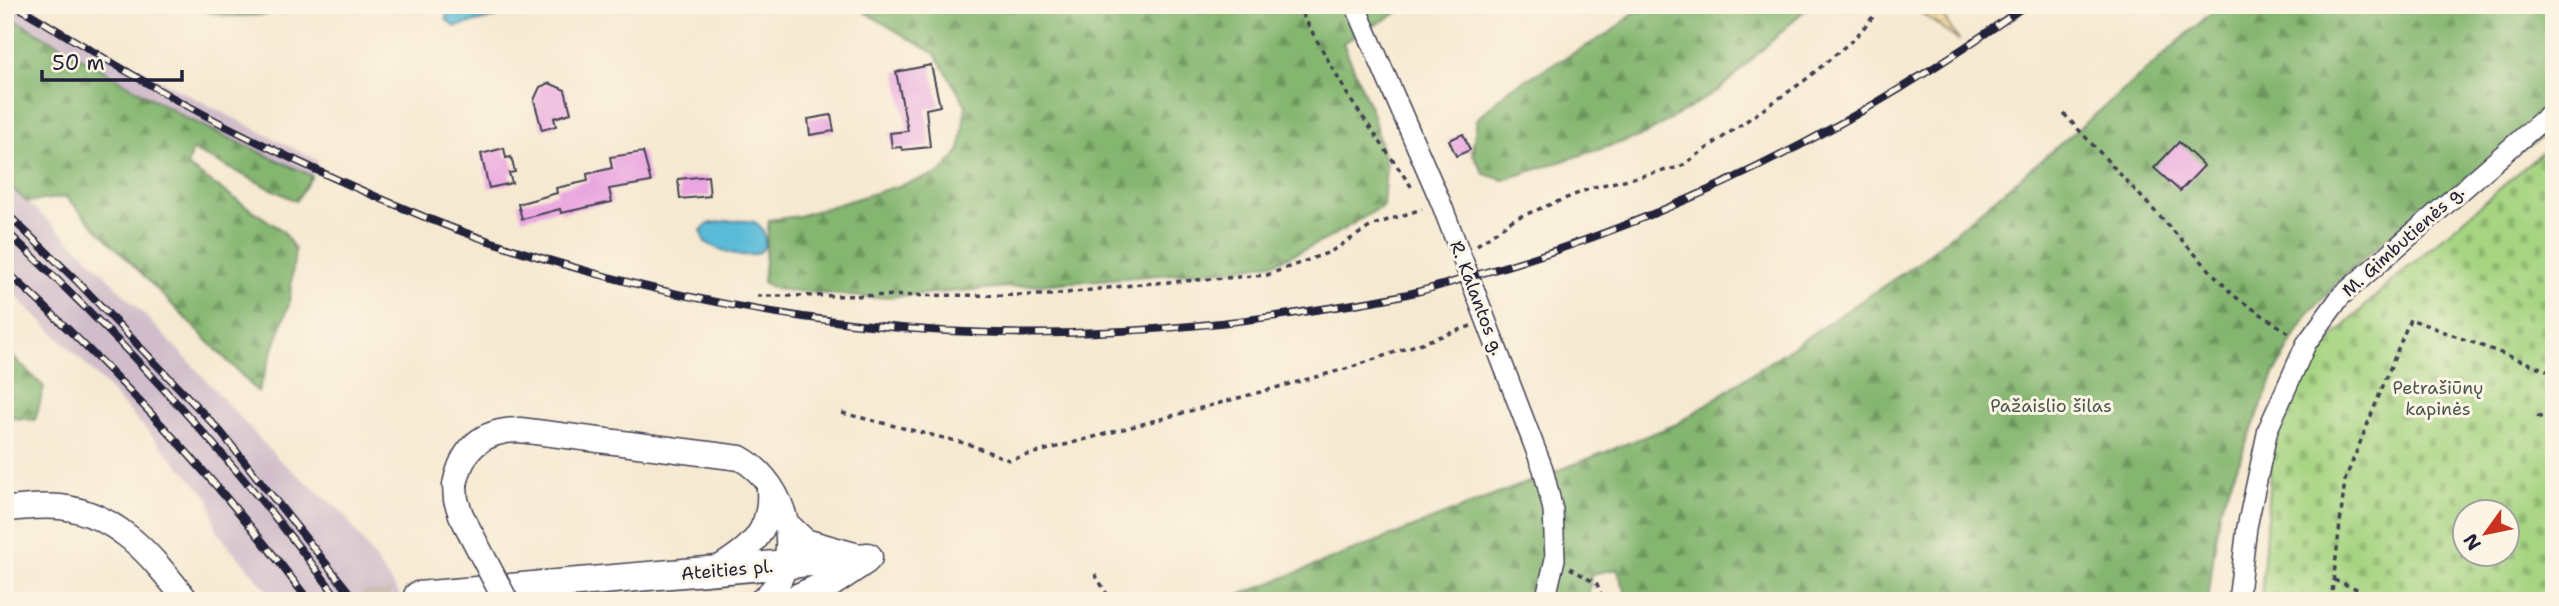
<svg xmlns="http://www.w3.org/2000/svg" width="2559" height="606" viewBox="0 0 2559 606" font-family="'Shantell Sans',sans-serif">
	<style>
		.industrial { fill: #d1bdca }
		.forest { fill: url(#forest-firs); stroke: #536c55; stroke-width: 2 }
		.sand { fill: url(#sand-dots); stroke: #887e6c; stroke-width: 2 }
		.cemetery { fill: url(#cemetery-stones); stroke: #647b5e; stroke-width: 2; fill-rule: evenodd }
		.water { fill: #5abbd8; stroke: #3e6e8a; stroke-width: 2 }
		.building { fill: #eaa6e0 }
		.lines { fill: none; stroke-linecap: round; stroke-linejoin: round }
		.highway-tunnel { stroke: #ccc1b3; stroke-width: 28; stroke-dasharray: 28 14; stroke-linecap: butt }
		.minor-casing { stroke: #424052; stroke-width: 22 }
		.major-casing { stroke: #424052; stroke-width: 27 }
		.highway-casing { stroke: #424052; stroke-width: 31 }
		.path { stroke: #424052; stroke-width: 3.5; stroke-dasharray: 5 5; stroke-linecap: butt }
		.minor { stroke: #fff; stroke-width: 19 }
		.major { stroke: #fff; stroke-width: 24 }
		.highway { stroke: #fff; stroke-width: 28 }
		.rail-casing { stroke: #22223b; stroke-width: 8 }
		.rail { stroke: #fcf5e5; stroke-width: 5; stroke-dasharray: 16; stroke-linecap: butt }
		.major-bridge-casing { stroke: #424052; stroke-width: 27; stroke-linecap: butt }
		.major-bridge { stroke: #fff; stroke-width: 24 }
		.labels { text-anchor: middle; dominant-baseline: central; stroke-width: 6; stroke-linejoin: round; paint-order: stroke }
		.street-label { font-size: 18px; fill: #22223b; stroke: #fcf5e5 }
		.park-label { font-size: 18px; fill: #4a5750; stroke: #fcf5e5 }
	</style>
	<defs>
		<pattern id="forest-firs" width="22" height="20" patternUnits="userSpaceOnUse" patternTransform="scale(1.75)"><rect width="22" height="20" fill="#84b66f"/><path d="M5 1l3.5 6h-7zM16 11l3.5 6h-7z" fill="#6c945c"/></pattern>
		<pattern id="sand-dots" width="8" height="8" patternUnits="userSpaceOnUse" patternTransform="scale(1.75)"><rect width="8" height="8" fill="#eeda9e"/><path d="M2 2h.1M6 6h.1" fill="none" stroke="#ccbb89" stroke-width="1.8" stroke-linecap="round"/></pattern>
		<pattern id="cemetery-stones" width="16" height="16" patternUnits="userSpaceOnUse" patternTransform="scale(1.75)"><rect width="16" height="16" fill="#a6d481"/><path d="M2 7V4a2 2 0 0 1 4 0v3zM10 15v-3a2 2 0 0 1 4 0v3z" fill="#8fb670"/></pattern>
	</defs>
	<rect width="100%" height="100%" fill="#fcf5e5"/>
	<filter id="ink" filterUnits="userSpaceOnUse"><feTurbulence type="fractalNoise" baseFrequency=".0143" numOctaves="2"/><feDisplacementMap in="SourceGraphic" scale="14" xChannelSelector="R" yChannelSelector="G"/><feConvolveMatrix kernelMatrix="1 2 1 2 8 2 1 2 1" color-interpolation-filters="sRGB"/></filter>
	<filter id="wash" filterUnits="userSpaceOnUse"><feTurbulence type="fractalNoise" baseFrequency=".00686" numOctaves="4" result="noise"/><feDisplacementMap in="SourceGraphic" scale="28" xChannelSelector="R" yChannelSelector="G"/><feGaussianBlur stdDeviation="1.57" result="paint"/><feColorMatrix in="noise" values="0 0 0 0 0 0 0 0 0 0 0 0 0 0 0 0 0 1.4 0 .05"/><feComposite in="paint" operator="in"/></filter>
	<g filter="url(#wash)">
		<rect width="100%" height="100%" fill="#f6e9d1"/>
		<!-- industrial -->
		<path class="industrial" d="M5 5H28L126 63 318 161 312 176 188 119 5 14Z
			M5 182 84 253 185 357 277 458 343 513 404 601H276L217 532 209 498 92 371 5 285Z"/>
		<!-- forest -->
		<path class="forest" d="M179 5H272L266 15 228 16Z
			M858 5H1411L1343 43 1372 112 1386 165 1383 206 1325 240 1276 262 1235 269 873 298 775 289 763 282 769 220 799 216 941 173 960 150 966 105 935 54 866 13Z
			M1643 5H1810L1719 90 1644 135 1503 180 1484 174 1472 152 1477 119 1509 89 1611 32Z
			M2220 5H2554V131L2419 210 2352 268 2307 315 2274 375 2219 511 2208 601H1629L1617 569 1591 574 1588 601H1224L1677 424 1918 263 2115 98Z
			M5 14 188 119 312 176 296 201 193 150 187 166 283 231 295 250 289 304 258 392 66 197 27 202 5 182Z
			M5 349 44 387 35 420 5 417Z"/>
		<!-- sand -->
		<path class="sand" d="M1911 5H1945L1939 10 1959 41Z"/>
		<!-- cemetery -->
		<path class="cemetery" d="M2554 142V601H2261L2272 446 2294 390 2317 353 2383 289ZM2464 512H2506V554H2464Z"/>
		<!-- water -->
		<path class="water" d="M453 5H523L508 14 455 27 446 19 447 11Z
			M726 221C734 221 746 220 754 222 763 225 769 242 762 250 750 263 717 249 705 242L701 230 708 224Z"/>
		<g id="blocks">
			<!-- building -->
			<path class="building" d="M931 65 940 106 926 109 930 147 902 150 901 147 892 148 890 133 908 131 896 72Z
				M549 83 565 90 571 113 554 118 556 126 542 130 534 100 540 87Z
				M831 115 834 131 810 135 808 119Z
				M1463 134 1470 150 1456 156 1449 140Z
				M2179 142 2204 166 2180 191 2154 168Z
				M504 148 506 158 511 157 515 172 509 173 512 183 489 188 481 154Z
				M643 152 651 182 609 189 612 202 561 213 560 209 522 219 518 204 557 193 556 188 588 181 587 174 612 168 610 157Z
				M708 176 710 196 680 199 678 179Z"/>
		</g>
	</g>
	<g filter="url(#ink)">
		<use href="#blocks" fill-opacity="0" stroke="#424052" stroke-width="2"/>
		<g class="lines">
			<!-- highway-tunnel -->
			<path class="highway-tunnel" d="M364 601 418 596"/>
			<!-- minor casing -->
			<g class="minor-casing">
				<path id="minor" d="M1355 5 1441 203 1543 469 1553 510 1555 559 1545 601
					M2238 601 2247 527 2268 429 2306 344 2341 296 2554 110"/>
			</g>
			<!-- major casing -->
			<g class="major-casing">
				<path id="major" d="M455 485C462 448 483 430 520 430L740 458C788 484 809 564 761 601
					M5 509C23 508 42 505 60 507 119 514 152 557 187 601
					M785 522 805 541 855 555
					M714 571C749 550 772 533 769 489"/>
			</g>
			<!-- highway casing -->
			<g class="highway-casing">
				<path id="highway" d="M418 596 868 557
					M791 601 829 584 865 560"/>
			</g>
			<!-- path -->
			<path class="path" d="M234 5 282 12 295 5
				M1297 5 1350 99 1413 189
				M2064 114 2234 296 2292 335
				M1477 245 1514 219 1594 187 1680 167 1804 81 1855 38 1883 5
				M757 296 1050 295 1141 284 1267 275 1330 252 1373 225 1422 209
				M842 413 968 444 1009 460 1349 368 1471 326
				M2537 416 2554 421
				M1570 568 1597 584 1604 601
				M1095 574 1111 601
				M2334 580 2388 601
				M2331 601 2345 480 2410 319 2554 373"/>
			<!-- minor -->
			<use href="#minor" class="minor"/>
			<!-- major -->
			<use href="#major" class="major"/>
			<!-- highway -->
			<use href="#highway" class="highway"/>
			<!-- rail casing -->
			<g class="rail-casing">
				<path id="rail" d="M15 5C67 36 120 68 173 98 255 143 341 183 427 218 483 241 543 259 601 275 833 338 1059 349 1297 313 1332 307 1368 303 1403 295 1428 290 1452 282 1476 275 1675 219 1858 126 2026 5
					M5 212 76 280 220 431 356 601
					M5 230C127 344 241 467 340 601
					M5 270C116 371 219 481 309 601"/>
			</g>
			<!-- rail -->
			<use href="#rail" class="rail"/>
			<!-- major-bridge casing -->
			<g class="major-bridge-casing">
				<path id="major-bridge" d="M455 485 456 500 461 515 506 601"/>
			</g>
			<!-- major-bridge -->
			<use href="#major-bridge" class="major-bridge"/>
		</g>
	</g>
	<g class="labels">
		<!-- street labels -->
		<g class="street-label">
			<text transform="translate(2403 241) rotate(-42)">M. Gimbutienės g.</text>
			<text transform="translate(1477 298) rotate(69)">R. Kalantos g.</text>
			<text transform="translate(727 570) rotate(-5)">Ateities pl.</text>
		</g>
		<!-- park labels -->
		<g class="park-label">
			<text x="2438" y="388">Petrašiūnų<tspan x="2438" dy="21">kapinės</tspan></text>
			<text x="2051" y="406">Pažaislio šilas</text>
		</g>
	</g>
	<!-- margin -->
	<rect width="2559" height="606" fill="none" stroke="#fcf5e5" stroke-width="28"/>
	<!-- north arrow -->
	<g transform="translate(2486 533) rotate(237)"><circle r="33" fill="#fcf5e5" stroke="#a5a1a1" stroke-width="2"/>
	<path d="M0-5L12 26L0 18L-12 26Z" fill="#c8321e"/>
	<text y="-10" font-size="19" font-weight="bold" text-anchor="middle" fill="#22223b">N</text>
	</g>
	<!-- scale -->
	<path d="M42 70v10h140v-10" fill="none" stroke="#22223b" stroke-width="3.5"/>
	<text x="52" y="70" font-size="21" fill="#22223b" stroke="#fcf5e5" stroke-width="5" paint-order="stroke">50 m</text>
</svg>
